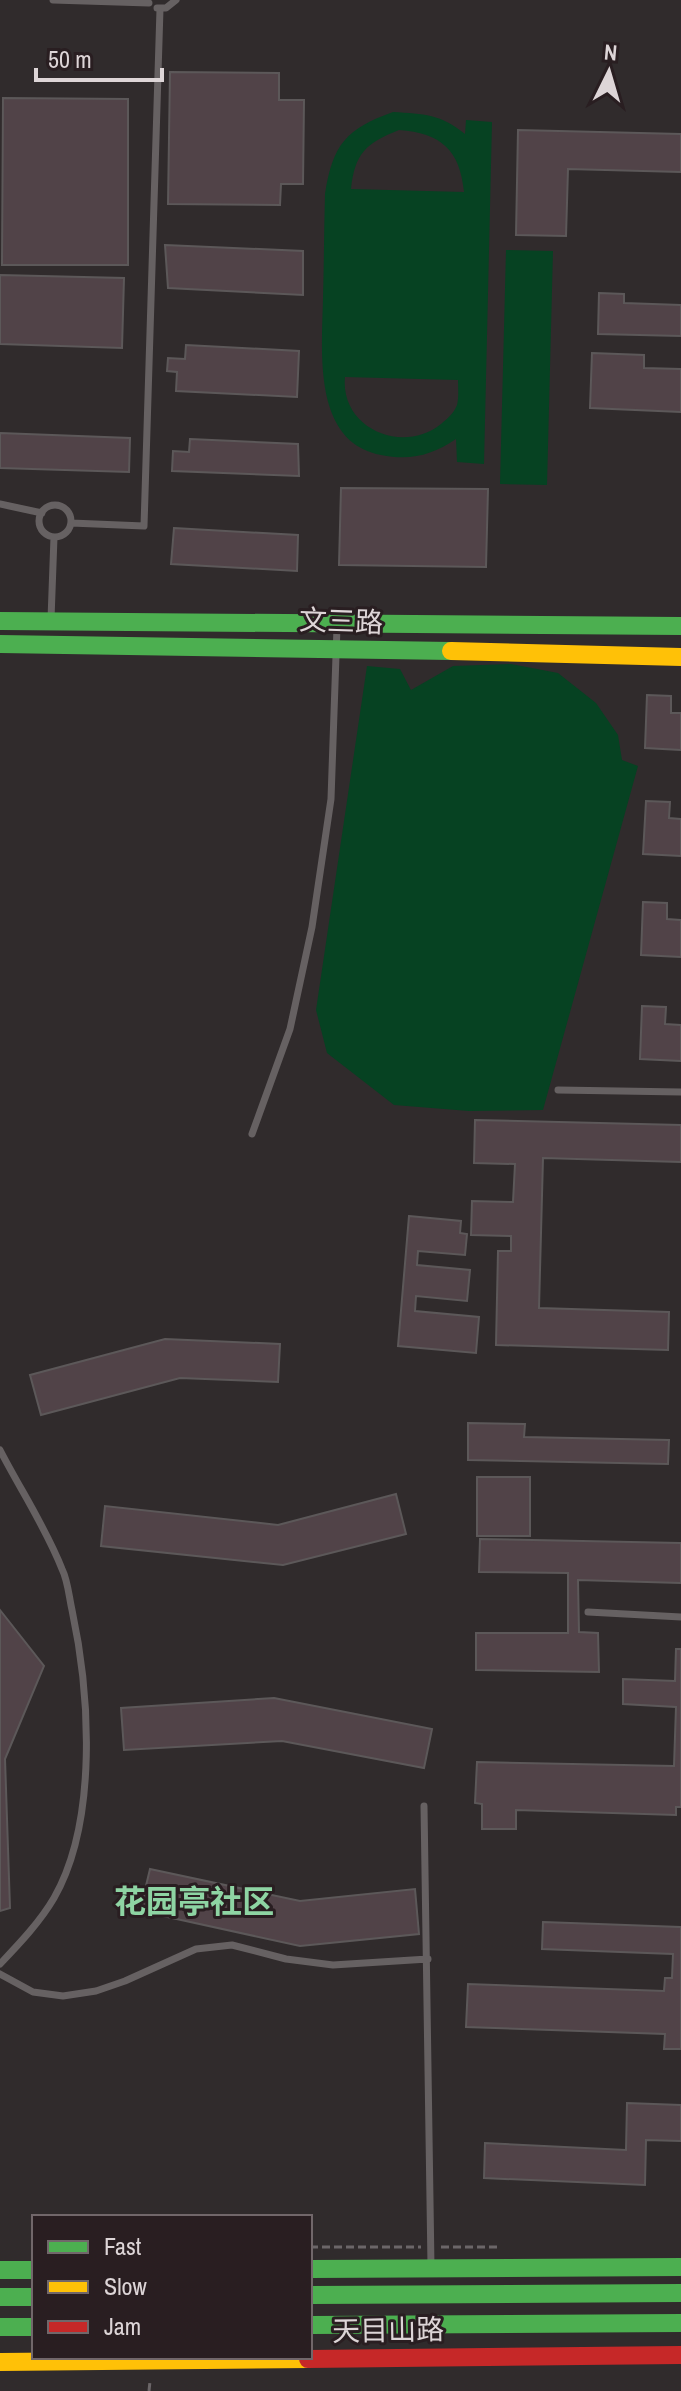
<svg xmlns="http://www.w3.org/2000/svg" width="681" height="2391" viewBox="0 0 681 2391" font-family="'Archivo Narrow','Noto Sans SC',sans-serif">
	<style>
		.green { fill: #064222; fill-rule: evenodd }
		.building { fill: #514348; stroke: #5c5859; stroke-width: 2 }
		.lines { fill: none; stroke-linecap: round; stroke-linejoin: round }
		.path { stroke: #6b6668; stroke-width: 3; stroke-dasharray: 8 4; stroke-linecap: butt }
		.lane { stroke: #666162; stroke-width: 7 }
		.fast { stroke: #4caf50; stroke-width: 18 }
		.slow { stroke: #ffc107; stroke-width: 18 }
		.jam { stroke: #c62828; stroke-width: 18 }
		.labels { text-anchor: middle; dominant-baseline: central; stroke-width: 6; stroke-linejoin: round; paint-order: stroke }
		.street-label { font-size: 28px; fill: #ddd5d7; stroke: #291e21 }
		.quarter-label { font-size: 32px; font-weight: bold; fill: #8ed4a3; stroke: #291e21 }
	</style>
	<rect width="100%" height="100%" fill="#302b2c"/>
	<!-- green -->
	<path class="green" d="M393 112C424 114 441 114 465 134L466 120 492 122 484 464 457 462 456 439C432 455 411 461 381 455 312 442 322 351 323 298 324 263 324 229 325 194 333 144 346 129 393 112ZM399 130C441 133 460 150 464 192L351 189C355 153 366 143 399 130ZM345 377 458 380C458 387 459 397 457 405 454 413 448 418 441 424 402 455 340 428 345 377Z
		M506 250 553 251 547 485 500 484Z
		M511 664 558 673 596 703 618 735 622 760 638 766 543 1110 469 1111 394 1105 327 1053 316 1010 367 666 400 669 411 690 453 666Z"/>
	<!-- building -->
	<path class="building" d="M170 72 279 73V100H304L303 184H281L280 205 168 204Z
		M3 98 128 99V265H2Z
		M518 130 681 134V172L568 169 566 236 516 235Z
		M165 245 303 251V295L168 288Z
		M0 275 124 278 122 348 0 344Z
		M599 293 624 294V303L681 305V336L598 334Z
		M186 345 299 351 297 397 176 391 177 372 167 371 168 358 185 359Z
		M592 353 644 355V368L681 369V412L590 408Z
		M0 433 130 438 129 472 0 468Z
		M190 439 298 444 299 476 172 471 173 451 189 452Z
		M341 488 488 489 486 567 339 565Z
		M174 528 298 535 297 571 171 564Z
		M647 695 671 696V713H681V750L645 748Z
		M646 801 670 802 669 818 681 819V856L643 854Z
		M643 902 667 903V919L681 920V957L641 955Z
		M642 1006 666 1007 665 1024 681 1025V1061L640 1059Z
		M475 1120 681 1125V1162L543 1158 539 1308 669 1312 668 1350 496 1345 498 1251H511V1236L471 1235 472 1201 513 1202 515 1164 474 1163Z
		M409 1216 461 1221 460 1233 467 1234 465 1255 418 1251 417 1265 470 1270 467 1301 416 1296 415 1311 479 1317 476 1353 398 1346Z
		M165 1339 280 1344 278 1382 180 1378 41 1415 30 1375Z
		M468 1423 525 1424 524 1437 669 1440 668 1464 468 1460Z
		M477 1477H530V1536H477Z
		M396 1494 406 1534 283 1565 101 1546 105 1506 278 1525Z
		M480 1539 681 1543V1583L578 1580 579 1632 598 1633 599 1672 476 1670V1633H568V1573L479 1572Z
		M0 1610 44 1666 5 1759 10 1908 0 1911Z
		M676 1649H681V1807H676V1815L516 1810V1829H482V1804L475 1803 477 1762 674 1766 676 1707 623 1704V1679L675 1681Z
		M274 1698 432 1729 424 1768 282 1741 124 1750 121 1708Z
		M150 1869 300 1901 415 1889 419 1934 300 1946 140 1911Z
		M543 1922 681 1927V2049H664L665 2034 466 2027 468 1984 664 1991 665 1978H672L673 1954 542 1949Z
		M627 2103 681 2105V2141L646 2140 645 2185 484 2178 485 2143 626 2150Z"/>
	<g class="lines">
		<!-- path -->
		<path class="path" d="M310 2247H421
			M441 2247H501
			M149 2391 150 2381"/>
		<!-- lane -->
		<path class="lane" d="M53 0 149 3
			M157 8H166L176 0
			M0 504 42 513
			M39 521a16 16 0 1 1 32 0a16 16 0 1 1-32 0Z
			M71 523 144 526 160 9
			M51 619 54 537
			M558 1090 681 1092
			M252 1134 290 1029 312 927 331 799 337 627
			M0 1450C20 1489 46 1528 62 1569 68 1581 69 1597 72 1610 90 1694 98 1821 54 1898 40 1922 19 1944 0 1964
			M588 1612 681 1617
			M424 1806 431 2266
			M0 1974 33 1992 63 1996 96 1991 125 1981 196 1949 232 1945 286 1959 333 1965 428 1959"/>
		<!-- fast -->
		<path class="fast" d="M0 621 681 626
			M0 644 451 651
			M310 2269 681 2267
			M0 2270H34
			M310 2295 681 2293
			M0 2297H34
			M310 2325 681 2323
			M0 2327H34"/>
		<!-- slow -->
		<path class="slow" d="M451 651 681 657
			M0 2362 308 2359"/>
		<!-- jam -->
		<path class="jam" d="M308 2359 681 2355"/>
	</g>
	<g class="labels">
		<!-- street labels -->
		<g class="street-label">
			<text transform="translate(341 621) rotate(2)">文三路</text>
			<text transform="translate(388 2330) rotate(-1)">天目山路</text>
		</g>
		<!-- quarter labels -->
		<g class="quarter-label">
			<text x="194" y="1901">花园亭社区</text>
		</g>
	</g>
	<!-- legend -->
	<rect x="32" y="2215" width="280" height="144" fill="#291e21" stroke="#71676a" stroke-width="2"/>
	<rect x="48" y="2241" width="40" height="12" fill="#4caf50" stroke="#71676a" stroke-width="2"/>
	<text x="104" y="2255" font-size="24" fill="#ddd5d7">Fast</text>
	<rect x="48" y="2281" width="40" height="12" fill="#ffc107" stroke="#71676a" stroke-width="2"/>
	<text x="104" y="2295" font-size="24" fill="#ddd5d7">Slow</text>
	<rect x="48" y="2321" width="40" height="12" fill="#c62828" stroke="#71676a" stroke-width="2"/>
	<text x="104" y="2335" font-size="24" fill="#ddd5d7">Jam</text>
	<!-- north arrow -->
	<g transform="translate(609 72) rotate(5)" stroke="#291e21" stroke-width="6" paint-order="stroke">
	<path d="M0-6L14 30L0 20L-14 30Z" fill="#ddd5d7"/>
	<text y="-12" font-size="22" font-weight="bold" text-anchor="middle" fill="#ddd5d7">N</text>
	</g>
	<!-- scale -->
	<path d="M36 68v12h126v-12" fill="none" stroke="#ddd5d7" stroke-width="4"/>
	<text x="48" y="68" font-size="24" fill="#ddd5d7" stroke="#291e21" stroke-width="6" paint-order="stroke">50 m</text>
</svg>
